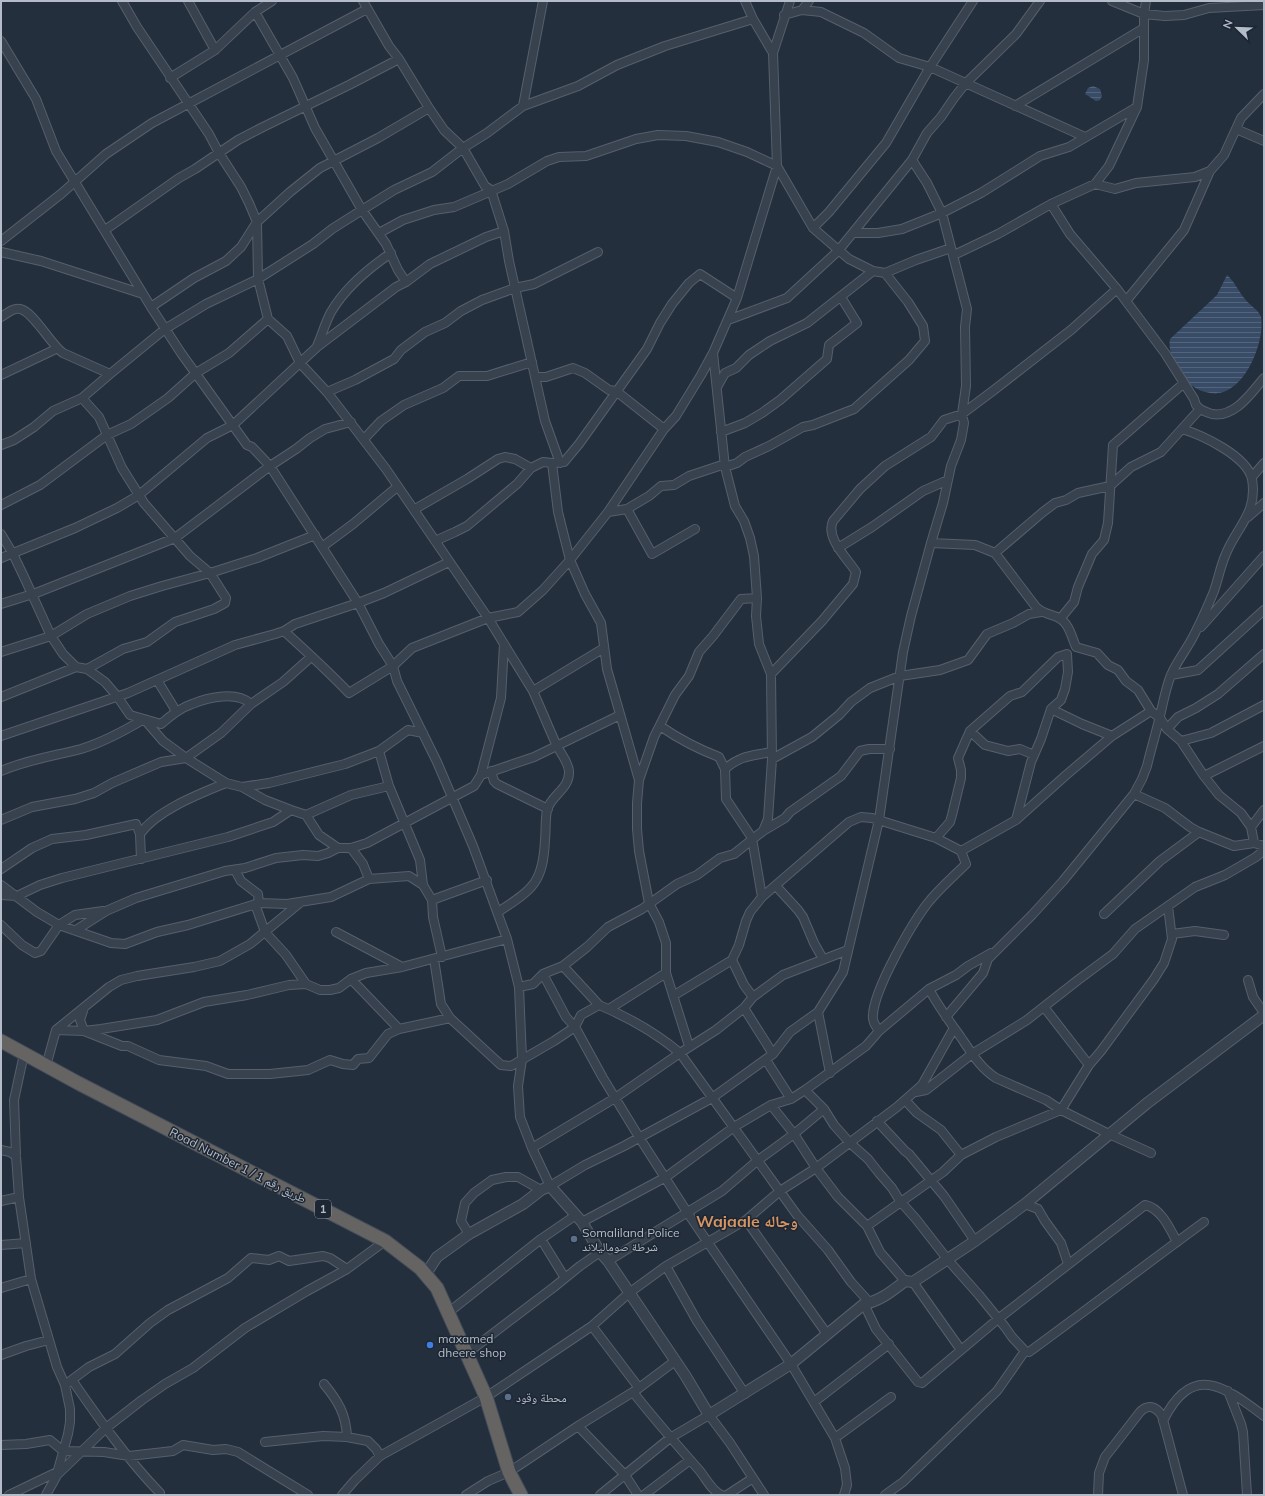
<svg xmlns="http://www.w3.org/2000/svg" width="1265" height="1496" viewBox="0 0 1265 1496" font-family="Mulish,'Noto Naskh Arabic',sans-serif">
	<style>
		.water { fill: url(#water-rules) }
		.lines { fill: none; stroke-linecap: round; stroke-linejoin: round }
		.minor-casing { stroke: #565f6c; stroke-width: 10 }
		.tertiary-casing { stroke: #565f6c; stroke-width: 12 }
		.trunk-casing { stroke: #434c59; stroke-width: 15 }
		.minor { stroke: #38414e; stroke-width: 8 }
		.tertiary { stroke: #38414e; stroke-width: 10 }
		.trunk { stroke: #656462; stroke-width: 13 }
		.service-dot { fill: #5c6f8a; stroke: #1d2633; stroke-width: 1.5 }
		.shop-dot { fill: #3f7fe0; stroke: #1d2633; stroke-width: 1.5 }
		.labels { text-anchor: middle; dominant-baseline: central; stroke-width: 3; stroke-linejoin: round; paint-order: stroke }
		.shield { fill: #1d2633; stroke: #878f9c; stroke-width: 1 }
		.shield-label { font-size: 11px; font-weight: bold; fill: #b4bcc9 }
		.street-label { font-size: 12px; fill: #b4bcc9; stroke: #1d2633 }
		.poi-label { font-size: 12px; fill: #b4bcc9; stroke: #1d2633; text-anchor: start }
		.district-label { font-size: 16px; font-weight: bold; fill: #d59563; stroke: #1d2633 }
	</style>
	<defs>
		<pattern id="water-rules" width="6" height="5" patternUnits="userSpaceOnUse"><rect width="6" height="5" fill="#394c67"/><path d="M0 2.5h6" fill="none" stroke="#53647b"/></pattern>
	</defs>
	<rect width="100%" height="100%" fill="#242f3e"/>
	<!-- water -->
	<path class="water" d="M1093 86 1100 89 1102 96 1100 100 1096 101 1085 94 1088 88Z
		M1227 275C1235 282 1238 291 1245 299 1249 305 1259 310 1261 317 1265 343 1244 393 1216 393L1218 394C1210 393 1201 392 1194 387 1180 378 1167 354 1170 339L1217 295Z"/>
	<g class="lines">
		<!-- minor casing -->
		<g class="minor-casing">
			<path id="minor" d="M122 1 137 27 209 134 219 153 241 187 249 203 257 222 258 279 268 319 287 336 300 363 327 392 386 469 488 618 533 691 604 648
				M188 1 215 50
				M363 1 389 46 399 59 429 108 444 130 463 148 485 186 491 190 504 231 509 261 545 421 560 463
				M1112 1 1144 14 1165 16 1184 15 1209 8 1264 5
				M802 10 821 12 864 33 899 58 930 67 1085 137
				M255 12 293 78 315 128 362 210 386 244 398 270 406 282
				M784 15 802 10 809 1
				M1 41 36 99 56 151 151 307 181 353 247 445 252 447 270 466 358 603 379 644 393 666 397 681 437 762 473 846 507 939 519 987 522 1059 518 1086 520 1117 532 1148 550 1186 585 1165 624 1146 712 1098 773 1054 790 1032 818 1012
				M773 53 790 1
				M170 78 215 50 255 12 272 1
				M523 106 543 1
				M1015 106 1144 28
				M1236 129 1264 141
				M1095 184 1115 189 1136 183 1195 177 1210 171 1224 155 1241 118 1264 94
				M1051 204 1070 234 1117 289 1165 353 1194 399 1196 405 1200 409
				M813 228 829 212 886 143 930 67 973 1
				M105 230 179 178 195 169 238 140 261 128 349 85 399 59
				M379 233 403 220 434 210 454 207 508 184 547 161 559 157 586 156 636 139 658 135 686 136 718 142 747 152 777 166 813 228 849 259 873 271 885 273 916 260 951 248
				M854 233H878L902 229 942 213 981 193 1040 156 1069 147 1137 107
				M1 241 61 194 106 154 152 123 367 9
				M1 252 41 261 143 294
				M954 255 998 234 1051 204 1095 184 1109 166 1137 107 1144 60V14L1146 1
				M1126 301 1184 230 1210 171
				M151 307 194 278 226 261 241 247 257 222 290 192 320 168 378 138 429 108
				M1 317C6 314 14 307 20 309 33 311 51 345 63 353L110 374 82 398 99 417 122 468 144 503 190 556 210 573 226 598 225 603 214 609 175 622 147 642 123 649 87 669 76 667 1 697
				M728 320 787 298 838 251 912 160 927 133 941 117 954 98 965 84 1016 34 1040 1
				M317 346C322 335 325 323 331 312 345 288 369 268 391 253
				M713 353 725 467 735 506 744 521 750 538 754 556 757 598 756 616 759 644 771 674 772 759 768 819 763 831
				M110 374 165 329 206 304 258 279 313 244 332 229 362 210 394 190 432 172 463 148 487 133 523 106 578 86 617 65 665 46 753 19
				M1 375 56 349
				M536 377H546L573 368 585 373 609 390 616 391 664 429
				M717 387 725 373 736 368 749 355 770 341 807 323 873 271
				M327 392 355 380 394 359 401 350 425 332 445 323 461 311 482 300 515 288 534 284 598 252
				M721 432 745 423 762 413 780 400 827 359 829 345 857 323 841 297
				M364 439 381 421 404 405 443 388 459 376H487L532 362
				M1 445 14 440 34 427 53 411 82 398
				M552 463 558 512 570 560 585 594 601 623 607 669 639 780
				M725 467 737 463 745 457 769 446 803 427 813 425 854 409 909 360 925 341 923 326 908 302 885 273
				M1252 477 1264 463
				M1 505 40 485 107 435 131 424 168 398 196 373 229 353 268 319
				M415 509 467 479 498 459 505 457 515 459 531 468
				M627 509 652 554 695 529
				M608 512 627 509 649 496 661 486 674 485 689 476 725 464
				M1248 517 1264 503
				M1 534 13 554 25 579 51 636 63 654 76 667
				M435 541 455 532 467 526 517 484 531 468 543 462 552 463 564 462 579 444 647 349 660 323 672 304 689 283 700 274 737 298
				M931 543 975 545 995 553 1036 607C1043 614 1051 614 1059 618 1069 623 1072 638 1076 647L1097 653 1108 665 1118 670 1126 681 1138 690 1151 711 1160 718 1167 729 1181 741 1204 776 1219 795 1241 813 1251 827 1254 843 1264 846
				M322 547 353 524 397 487
				M838 548 872 527 923 491 948 480
				M995 553 1043 512 1055 503 1066 500 1078 493 1110 486 1131 467 1161 452 1200 409C1204 411 1208 413 1212 414 1235 418 1251 393 1264 378
				M1 558 75 528 117 508 139 495 207 438 233 425 317 347 396 287 406 282 430 264 486 237 504 231
				M1 604 36 593 175 538 270 466 296 449 310 438 325 429 351 422
				M1060 619 1074 602 1078 587 1092 554 1104 540 1108 523 1113 445 1184 383
				M1201 627 1264 556
				M284 631C306 651 328 671 349 693L393 666 412 648 488 618 518 612 543 590 570 560 608 512 664 429 676 416 701 375 713 353 737 298 777 166 773 53 753 19 745 1
				M1 652 51 636 87 614 130 596 162 586 210 573 257 558 315 535
				M87 669 105 682 117 696 130 715 144 719 163 741 186 758 226 783 242 787 265 800 291 810
				M771 674 822 621 853 584 856 572C848 559 825 538 833 521L860 489 885 466 931 437 944 420 962 414 994 390 1071 330 1117 289
				M1171 675 1198 670 1264 610
				M157 680 173 706 176 712
				M1051 709 1082 724 1112 736
				M660 726C679 739 698 749 719 757L725 769C741 755 752 756 771 752
				M1167 729 1178 717 1196 708 1218 694 1264 654
				M970 731 985 745 1008 751 1020 749 1034 755
				M1 736 128 693 235 645 275 634 284 631 295 624 358 603 384 593 449 562
				M1181 741 1211 733 1264 705
				M379 751 389 786 420 860 423 885 432 900 433 917 442 957
				M772 759 812 737 839 715 851 702 870 688 900 676 940 670 968 660 987 634 1013 623 1029 614 1041 612
				M725 769 726 799 752 838 762 897 750 912 746 921 739 945 732 960 744 985 753 997
				M1 771C26 760 54 756 81 749 104 742 124 731 144 719L161 724C170 716 180 708 192 704 209 697 237 691 251 704
				M491 771 494 781 497 784 548 809
				M481 775 534 757 620 715
				M1204 776 1264 746
				M242 787 269 783 345 764 379 751 408 730 423 733
				M1134 794 1165 808 1190 827 1199 832 1234 846 1254 843
				M306 815 319 835 338 848
				M1 820 32 807 75 799 94 793 112 783 161 762 186 758 221 733 251 704 283 682 311 657
				M1251 827 1264 810
				M140 834C157 810 199 794 226 783
				M936 838 950 822 952 815 961 778V770L958 758 970 731 1010 696 1022 692 1058 657 1067 654 1068 672 1065 689 1061 700 1051 709 1041 739 1031 762 1016 820
				M351 848 363 864 369 879
				M1 869 32 848 52 839 86 835 136 824 140 834 141 859
				M235 870 241 881 258 894 259 903
				M1 885 37 912 59 925 75 915 103 911
				M776 886 798 910 803 917 814 943 823 959
				M1 895 17 896 40 885 62 878 228 837 273 822 291 810 306 815 351 795 389 786
				M762 897 849 822 861 817 872 818 936 838 961 851
				M432 900 487 880
				M255 904 265 932 286 955 306 984
				M498 912C533 889 543 883 545 840 546 831 545 820 547 810 551 795 570 789 569 771 568 761 560 753 556 744 548 726 541 709 533 691
				M1104 914 1160 861 1199 832
				M1 925 22 945 35 953 41 951 59 925 111 943 125 944 157 932 188 925 259 903 287 904 331 897 369 879 409 876 423 885
				M76 930 106 911 136 898 225 871 245 868 276 858 303 855 318 856 328 853 338 848H351L367 843 474 786 481 775 501 698 504 644
				M336 932 402 967
				M1172 934 1195 931 1224 935
				M434 959 441 1004 450 1018 501 1065 511 1066 554 1041 575 1027 581 1015 599 1005C628 1017 656 1033 680 1053L797 1215 828 1250 851 1282 870 1303
				M563 966 599 1005
				M543 974 566 1017 575 1027 603 1078 639 1137 687 1212 791 1364 835 1438 845 1468 847 1485 844 1495
				M351 979 399 1029
				M1248 980 1253 997 1264 1013
				M519 987 533 984 543 974 563 966 587 947 608 927 642 909 677 884 697 875 720 858 734 854 763 831 785 818 790 812 841 776 860 751 869 749H890
				M929 989C938 1006 949 1021 960 1036 971 1052 980 1068 996 1078L1046 1100 1061 1110 1109 1134 1151 1153
				M673 996 732 960
				M1044 1007 1089 1065
				M84 1008 80 1020 84 1031 122 1046H128L159 1060 206 1066 228 1074H270L308 1070 330 1060 343 1064 353 1065 358 1059 369 1058 388 1034 399 1029 450 1018
				M744 1008 773 1054
				M609 1009 666 973
				M946 1017 983 973 988 959 1032 915 1063 881 1134 794 1142 779 1147 766C1151 749 1156 733 1160 716 1163 703 1166 687 1171 675 1177 661 1187 649 1194 635 1201 621 1208 606 1214 591 1218 580 1220 568 1225 556 1236 527 1258 514 1252 479 1247 456 1202 435 1182 429
				M56 1030 84 1031 101 1029 157 1020 204 1002 247 995 289 985 306 984 320 990H330L339 988 351 979 366 973 402 967 507 939
				M879 1031C875 1025 872 1021 873 1014 875 988 911 925 927 904 939 889 953 877 966 864L961 851 1016 820 1065 776 1112 736 1151 711
				M689 1046 666 973V943L659 922 649 903 639 851 637 829V803L639 780 654 737 675 695 689 676 699 652 713 636 741 599 757 598
				M24 1054 14 1100 16 1156 19 1197 31 1279 57 1367 65 1385 70 1409V1422L68 1434 56 1477 46 1495
				M766 1060 791 1099
				M46 1066 56 1030 109 987 121 980 137 976 194 967 220 961 250 944 301 902
				M830 1073 818 1012 843 972 879 820 903 652 911 616 931 543 943 503 951 466 961 440 964 423 962 414 966 386 965 327 967 309 942 213 927 183 912 160
				M805 1090 824 1109 834 1125 850 1143 868 1159 879 1173 892 1188 900 1201 916 1219 948 1260 979 1295 1005 1327 1012 1337 1025 1351 1029 1352C1088 1309 1145 1265 1204 1222
				M916 1092 926 1090 972 1054 1027 1020 1078 980 1113 954 1135 929 1195 887 1225 875 1256 857 1264 850
				M905 1100 917 1113 941 1130 961 1155
				M771 1105 794 1134 816 1168 838 1197 867 1226 880 1252 905 1281
				M877 1121 905 1151 909 1154 944 1196 975 1241
				M532 1148 615 1098 680 1053 716 1030 744 1008 753 997 783 975 848 950
				M1 1150 10 1152 16 1156
				M1 1201 19 1197
				M1025 1204 1038 1209 1045 1221 1061 1243 1068 1264
				M746 1220 827 1334
				M582 1222 666 1177 734 1127 771 1105 791 1099 805 1090 866 1046 879 1031 929 989 956 975 968 966 991 953
				M867 1226 943 1172 961 1155 996 1137 1061 1110 1089 1065 1101 1051 1154 979 1164 963 1172 939 1168 906
				M469 1234 461 1221 465 1203 474 1193 492 1180 506 1177H518L541 1190
				M541 1239 565 1278
				M1 1245 26 1243
				M608 1261 722 1191 757 1161 794 1134 824 1109
				M666 1266 697 1321 745 1394
				M913 1282 961 1350
				M1 1288 31 1279
				M864 1304 876 1329 918 1382 922 1383 998 1319 1145 1205C1161 1208 1170 1229 1177 1242
				M449 1312 541 1239 576 1215
				M592 1326 639 1388 633 1392C654 1419 677 1445 699 1470 706 1478 712 1492 722 1495
				M466 1354 554 1287 580 1266 600 1252
				M1 1355 26 1346 49 1340
				M72 1380C99 1419 127 1459 160 1493L159 1495
				M324 1384C338 1401 346 1414 347 1437
				M65 1385 89 1367 115 1354 150 1323 168 1310 228 1278 251 1258 269 1260 279 1256 289 1261 323 1256 330 1258 347 1269
				M639 1388 675 1361
				M1228 1391 1241 1424 1243 1432 1247 1495
				M814 1402 889 1344
				M1163 1421C1192 1362 1224 1386 1264 1416
				M578 1426 625 1475 638 1495
				M835 1438 891 1397
				M265 1442 323 1436 347 1437 368 1441 376 1449 380 1456
				M1 1445 26 1444 50 1440 63 1451 104 1452 129 1456 173 1451 183 1445 213 1450 226 1449 238 1452 308 1495
				M56 1476 106 1428 142 1400 165 1384 193 1368 245 1328 307 1291 347 1269 385 1241
				M9 1495 57 1472
				M342 1495 355 1480 380 1456 486 1397 592 1326 629 1293 666 1266 746 1220 780 1191 816 1168 897 1107 922 1085 954 1028
				M466 1495 488 1481 509 1472 578 1426 633 1392
				M600 1495 670 1438 709 1415 730 1443 764 1495
				M644 1495 690 1460
				M727 1495 753 1478
				M885 1495 903 1482 997 1391 1025 1351
				M1098 1495 1099 1473 1105 1457 1140 1412C1148 1404 1156 1406 1162 1416L1183 1495"/>
		</g>
		<!-- tertiary casing -->
		<g class="tertiary-casing">
			<path id="tertiary" d="M425 1275 437 1257 469 1234 523 1204 541 1190 550 1186 582 1222 600 1252 608 1261 685 1375 709 1415 791 1364 864 1304C880 1301 892 1291 905 1281L913 1282 975 1241 1025 1204 1146 1104 1264 1015"/>
		</g>
		<!-- trunk casing -->
		<g class="trunk-casing">
			<path id="trunk" d="M1 1041 78 1083 385 1241 420 1268 437 1288 486 1397 509 1472 521 1495"/>
		</g>
		<!-- minor -->
		<use href="#minor" class="minor"/>
		<!-- tertiary -->
		<use href="#tertiary" class="tertiary"/>
		<!-- trunk -->
		<use href="#trunk" class="trunk"/>
	</g>
	<!-- markers -->
	<g class="service-dot">
		<circle cx="574" cy="1239" r="4"/>
		<circle cx="508" cy="1397" r="4"/>
	</g>
	<circle class="shop-dot" cx="430" cy="1345" r="4"/>
	<g class="labels">
		<!-- shield labels -->
		<rect class="shield" x="315" y="1200" width="16" height="18" rx="3"/>
		<g class="shield-label">
			<text x="323" y="1209">1</text>
		</g>
		<!-- street labels -->
		<g class="street-label">
			<text transform="translate(238 1165) rotate(27)">Road Number 1 / طريق رقم 1</text>
		</g>
		<!-- poi labels -->
		<g class="poi-label">
			<text x="582" y="1232">Somaliland Police<tspan x="582" dy="14">شرطة صوماليلاند</tspan></text>
			<text x="438" y="1338">maxamed<tspan x="438" dy="14">dheere shop</tspan></text>
			<text x="516" y="1397">محطة وقود</text>
		</g>
		<!-- district labels -->
		<g class="district-label">
			<text x="747" y="1221">Wajaale وجاله</text>
		</g>
	</g>
	<!-- border -->
	<rect width="1265" height="1496" fill="none" stroke="#b4bcc9" stroke-width="4"/>
	<!-- north arrow -->
	<g transform="translate(1237 28) rotate(293)" stroke="#1d2633" stroke-width="3" paint-order="stroke">
	<path d="M0-3L7 15L0 10L-7 15Z" fill="#b4bcc9"/>
	<text y="-6" font-size="11" font-weight="bold" text-anchor="middle" fill="#b4bcc9">N</text>
	</g>
</svg>
